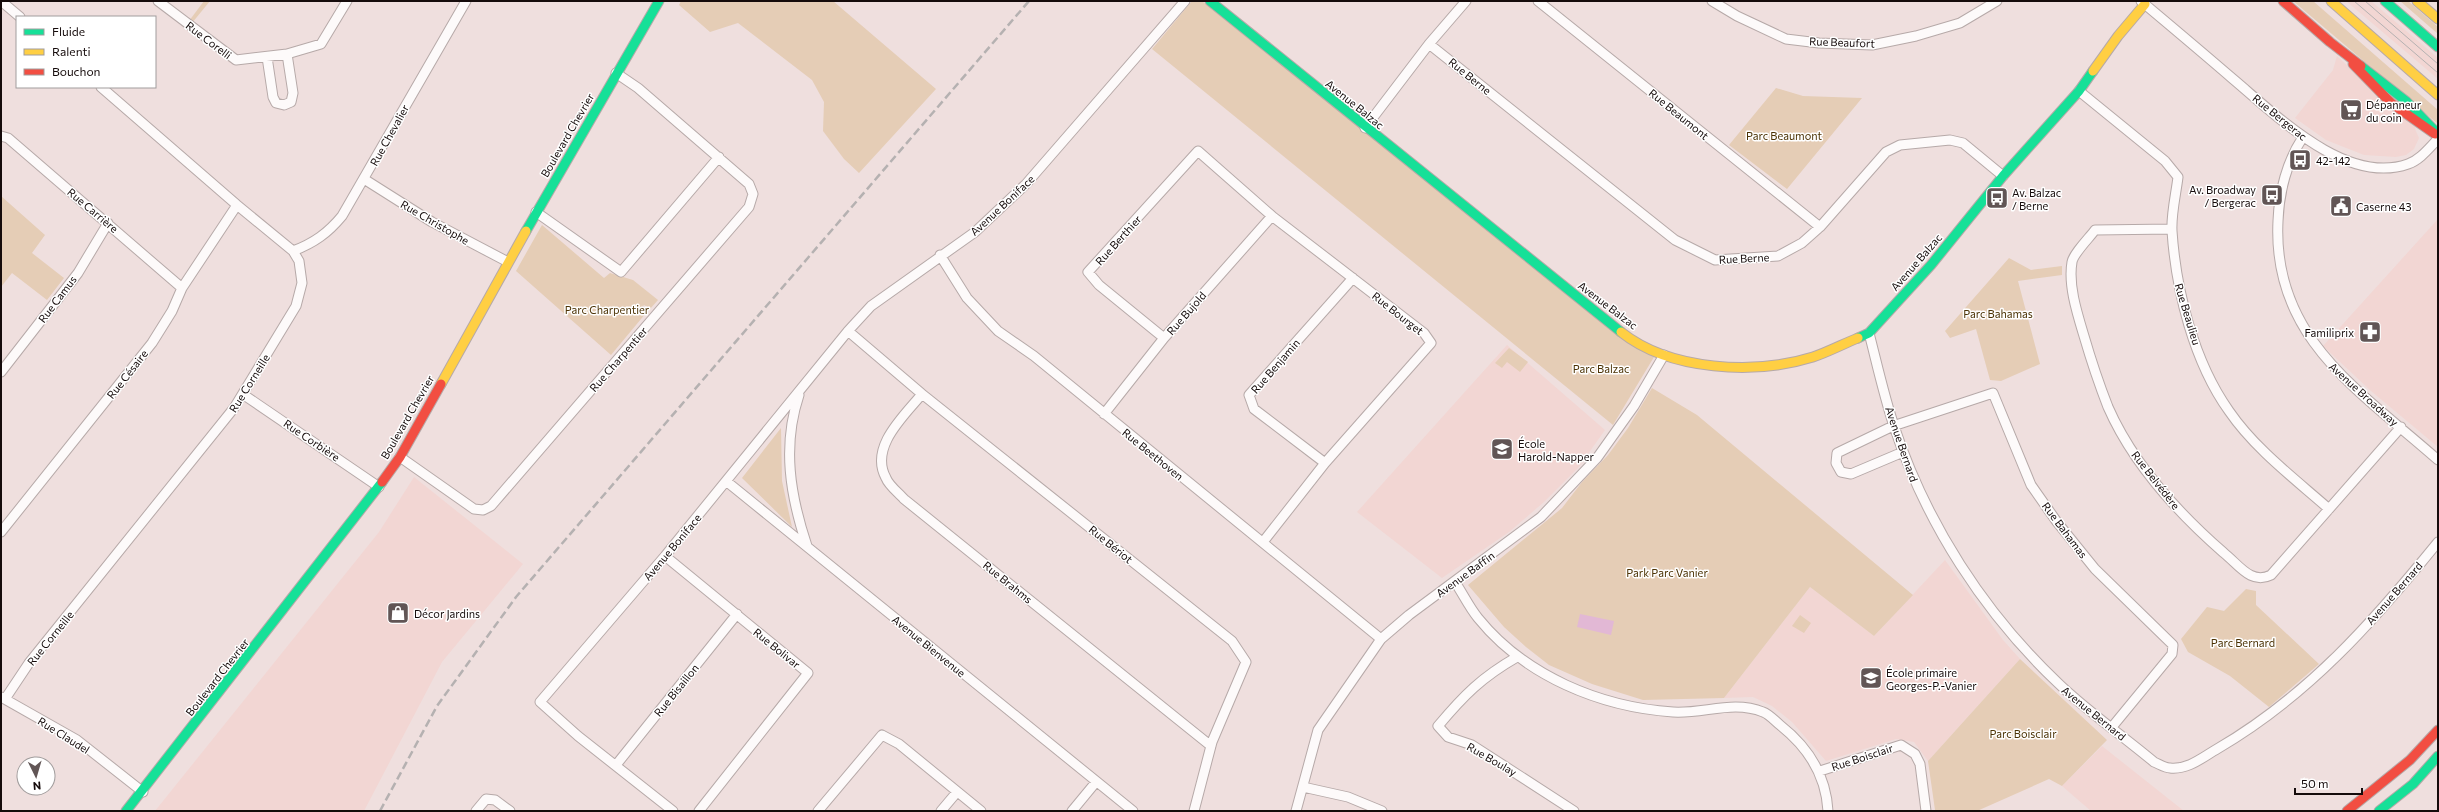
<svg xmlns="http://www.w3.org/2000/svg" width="2439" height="812" viewBox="0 0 2439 812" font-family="Commissioner,sans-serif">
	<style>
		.built { fill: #f2d6d3 }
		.green { fill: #e5cdb6 }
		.water { fill: #e2b8d5 }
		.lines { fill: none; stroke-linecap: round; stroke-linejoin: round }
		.street-casing { stroke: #b6a9a8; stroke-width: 11 }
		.fast-casing { stroke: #b6a9a8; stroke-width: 11 }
		.slow-casing { stroke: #b6a9a8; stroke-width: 11 }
		.jam-casing { stroke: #b6a9a8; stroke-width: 11 }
		.street { stroke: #fdfafa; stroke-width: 9 }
		.fast { stroke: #16e098; stroke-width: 9 }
		.slow { stroke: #ffcf43; stroke-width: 9 }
		.jam { stroke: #f24e42; stroke-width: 9 }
		.tram { stroke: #b5b1b1; stroke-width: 1 }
		.rail { stroke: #b5b1b1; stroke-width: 2.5; stroke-dasharray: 8 4; stroke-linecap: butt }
		.labels { text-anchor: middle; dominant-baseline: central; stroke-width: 3; stroke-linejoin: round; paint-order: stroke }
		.street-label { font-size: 11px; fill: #150b0b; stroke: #fff }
		.poi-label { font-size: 11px; fill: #150b0b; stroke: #fff; text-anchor: start }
		.park-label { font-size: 11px; fill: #4b3204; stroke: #fff }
	</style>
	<rect width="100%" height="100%" fill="#efdfde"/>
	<!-- built -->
	<path class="built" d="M2346 1H2371L2438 58V79Z
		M2337 56 2373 90 2416 127 2415 129 2419 138 2414 149 2406 155 2396 157 2364 155 2326 140 2295 118 2333 70Z
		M2438 219V447L2371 391 2323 346Z
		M1507 345 1605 430 1578 468 1544 502 1509 532 1442 578 1357 512Z
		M414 477 523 564 442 662 364 811H155L379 532Z
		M1945 560 2003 640 2020 659 1928 761 1914 742 1896 739 1826 761 1792 722 1772 706 1753 697 1724 698 1810 587 1874 636Z
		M2102 746 2184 811H2091L2062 786Z"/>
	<!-- green -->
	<path class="green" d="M204 1H210L192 23 189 21Z
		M681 1H833L936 89 859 173 844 159 823 131 824 102 812 80 738 23 710 32 679 5Z
		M1192 1H1202L1626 341 1654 357 1613 425 1152 49Z
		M2293 1H2313L2438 110V124Z
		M2400 1H2408L2438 27V34Z
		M1776 88 1803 96 1862 98 1787 189 1729 145Z
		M1 196 45 235 32 253 64 278 47 300 12 273 1 287Z
		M542 225 604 278 610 273 633 280 658 300 650 309 644 305 641 309 646 313 611 355 516 271Z
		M2009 258 2031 270 2062 266V275L2018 281 2040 364 2001 381 1990 380 1976 329 1950 338 1945 331Z
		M1509 348 1528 362 1520 372 1507 362 1502 368 1495 363Z
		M1652 388 1697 415 1913 595 1874 636 1810 587 1724 698 1643 700 1592 684 1549 665 1526 647 1504 627 1468 585 1562 508 1582 482 1608 455 1628 428Z
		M781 428 782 481 792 527 742 478Z
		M2246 589 2256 591V605L2319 664 2269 707 2230 676 2188 652 2181 639 2207 607 2224 611Z
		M1800 615 1811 623 1804 633 1792 626Z
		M2020 659 2107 740 2062 786 2049 779 1977 811 1935 810 1928 761Z"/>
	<!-- water -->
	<path class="water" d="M1580 614 1614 621 1611 635 1577 627Z"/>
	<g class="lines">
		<!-- street casing -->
		<g class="street-casing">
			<path id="street" d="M1 1 20 17
				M158 1 236 60 287 54 321 44 347 1
				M1538 1 1820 227
				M1712 1 1737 16 1786 39 1819 43 1872 45 1916 36 1960 23 1997 1
				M2141 1C2172 27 2203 53 2233 79 2276 115 2346 186 2408 164 2420 160 2429 148 2438 139
				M1429 44 1675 240 1715 260 1778 256 1802 243 1820 227 1886 152 1900 145 1950 140 1963 143 2003 176
				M267 57 273 97 276 103 284 105 291 102 293 93 287 54
				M2079 91 2165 161 2178 177C2176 194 2171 214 2172 231 2176 291 2194 362 2229 411 2255 449 2295 479 2329 509
				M1365 128 1429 44 1466 1
				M1 136 8 138 182 288
				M2303 137C2287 161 2279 192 2278 221 2272 338 2360 391 2438 460
				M364 179 432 222 508 262
				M536 212 621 272 719 157
				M2172 229 2095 230C2090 237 2073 254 2072 262 2068 285 2077 313 2084 336 2091 360 2099 384 2108 407 2133 464 2178 513 2224 553 2239 565 2251 585 2271 575L2401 427
				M293 251C314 243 328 233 342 216L466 1
				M940 255 967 298 998 331 1034 356 1381 639
				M848 331 922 394 1232 641 1246 662 1212 742 1194 811
				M1869 333C1877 364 1884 396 1894 426 1926 523 1984 613 2058 683 2087 711 2123 736 2154 762 2159 764 2165 768 2170 768 2188 770 2203 757 2217 749 2308 696 2373 622 2438 542
				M1164 338 1099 285 1088 272 1198 151 1272 216 1424 333 1431 343 1325 463 1263 542
				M1 372 78 273 108 223
				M922 394C904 416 869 447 886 478 889 486 899 493 904 499L1211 746
				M244 395 379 487
				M799 395C782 446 790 495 807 546
				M1104 414 1164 338 1272 216
				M1903 452 1851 474 1841 472 1836 463 1837 453 1893 426 1993 393 2031 485 2057 522 2095 569 2173 645 2172 654 2112 727
				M400 457 474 509 483 510 491 506 749 207 753 194 749 184 638 88 616 73
				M1325 463 1254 409 1249 395 1353 278
				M726 481 1133 811
				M1 532 152 343 172 311 182 288 237 205
				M665 556 808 673 699 811
				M1455 582C1463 594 1469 607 1478 618 1525 676 1600 707 1673 712 1704 714 1733 700 1763 712 1769 714 1775 721 1780 725 1808 747 1826 775 1828 811
				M1517 657C1482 677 1464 695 1438 726L1448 737 1472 745 1574 811
				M1 697 77 740 143 792
				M5 699 29 663 234 408 296 306 302 283 299 261 293 251 237 205 101 87
				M616 765 737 614
				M1820 771 1901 745 1915 754 1920 764 1926 811
				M1303 787 1348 797 1382 811
				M476 811 486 799 495 800 510 811
				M673 811 578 736 540 702 665 556 848 331 871 306 975 232 1026 184 1185 1
				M818 811 882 735 899 744 981 811
				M941 811 957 792
				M1072 811 1096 782
				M1296 811 1318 730 1381 639 1409 615 1541 517 1597 458 1634 406 1664 355"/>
		</g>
		<!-- fast casing -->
		<g class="fast-casing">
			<path id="fast" d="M1210 1 1621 332
				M2385 1 2438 47
				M2361 66 2406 101 2438 134
				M526 231 659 1
				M1858 338 1869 333 1931 265 2003 176 2079 91 2093 71
				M126 811 382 482
				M2379 811 2413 784 2438 756"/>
		</g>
		<!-- slow casing -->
		<g class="slow-casing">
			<path id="slow" d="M2331 1 2438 95
				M2417 1 2438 19
				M2093 71 2118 36 2145 4
				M1621 332C1670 371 1755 375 1813 357 1828 352 1843 344 1858 338
				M441 384 526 231"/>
		</g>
		<!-- jam casing -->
		<g class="jam-casing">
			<path id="jam" d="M2283 1 2330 42 2361 66
				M2353 64 2391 103 2435 134
				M382 482 400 457 441 384
				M2347 811 2410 760 2438 730"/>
		</g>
		<!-- street -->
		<use href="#street" class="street"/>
		<!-- fast -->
		<use href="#fast" class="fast"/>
		<!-- slow -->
		<use href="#slow" class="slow"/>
		<!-- jam -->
		<use href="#jam" class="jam"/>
		<!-- tram -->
		<path class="tram" d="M2354 1 2438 73
			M2365 1 2438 64"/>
		<!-- rail -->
		<path class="rail" d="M380 811 437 706 516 597 1029 1"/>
	</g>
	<!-- icons -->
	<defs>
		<g id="supermarket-square" transform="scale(1.15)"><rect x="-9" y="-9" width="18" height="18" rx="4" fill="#615555" stroke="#fff"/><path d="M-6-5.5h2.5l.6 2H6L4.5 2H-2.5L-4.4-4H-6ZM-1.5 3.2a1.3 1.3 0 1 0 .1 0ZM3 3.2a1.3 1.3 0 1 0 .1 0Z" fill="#fff"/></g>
		<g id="bus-square" transform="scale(1.15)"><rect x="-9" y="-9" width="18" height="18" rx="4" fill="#615555" stroke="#fff"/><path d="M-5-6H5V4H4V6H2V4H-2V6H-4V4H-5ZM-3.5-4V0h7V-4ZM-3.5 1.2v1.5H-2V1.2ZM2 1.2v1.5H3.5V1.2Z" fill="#fff"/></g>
		<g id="civic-square" transform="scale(1.15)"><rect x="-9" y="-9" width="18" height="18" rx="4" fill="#615555" stroke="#fff"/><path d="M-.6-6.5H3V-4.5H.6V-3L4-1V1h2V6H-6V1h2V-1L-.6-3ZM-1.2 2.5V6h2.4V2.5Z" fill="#fff"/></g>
		<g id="pharmacy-square" transform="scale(1.15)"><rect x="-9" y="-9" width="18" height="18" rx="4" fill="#615555" stroke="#fff"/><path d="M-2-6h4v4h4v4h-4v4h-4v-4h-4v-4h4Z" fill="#fff"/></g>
		<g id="school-square" transform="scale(1.15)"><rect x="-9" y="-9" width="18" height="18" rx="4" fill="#615555" stroke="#fff"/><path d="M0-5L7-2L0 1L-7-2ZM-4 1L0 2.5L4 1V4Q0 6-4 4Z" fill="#fff"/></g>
		<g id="shop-square" transform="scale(1.15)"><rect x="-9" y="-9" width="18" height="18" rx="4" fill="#615555" stroke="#fff"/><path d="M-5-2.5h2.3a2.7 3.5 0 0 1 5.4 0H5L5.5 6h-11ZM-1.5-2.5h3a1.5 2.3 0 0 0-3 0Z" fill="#fff"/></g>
	</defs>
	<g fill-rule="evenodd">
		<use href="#supermarket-square" x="2351" y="110"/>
		<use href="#bus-square" x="2300" y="160"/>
		<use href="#bus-square" x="2272" y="195"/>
		<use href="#bus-square" x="1997" y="198"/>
		<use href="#civic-square" x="2341" y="206"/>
		<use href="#pharmacy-square" x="2370" y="332"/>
		<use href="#school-square" x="1502" y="449"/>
		<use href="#shop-square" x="398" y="613"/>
		<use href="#school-square" x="1871" y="678"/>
	</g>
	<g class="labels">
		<!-- street labels -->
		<g class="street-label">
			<text transform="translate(209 40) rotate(37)">Rue Corelli</text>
			<text transform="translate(1842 42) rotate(2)">Rue Beaufort</text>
			<text transform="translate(1470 76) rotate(39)">Rue Berne</text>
			<text transform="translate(1355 104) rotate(39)">Avenue Balzac</text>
			<text transform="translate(1679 114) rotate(39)">Rue Beaumont</text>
			<text transform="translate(2280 117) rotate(39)">Rue Bergerac</text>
			<text transform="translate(389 135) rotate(-61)">Rue Chevalier</text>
			<text transform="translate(567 135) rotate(-60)">Boulevard Chevrier</text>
			<text transform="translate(1002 205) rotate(-43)">Avenue Boniface</text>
			<text transform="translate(93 210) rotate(40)">Rue Carrière</text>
			<text transform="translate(435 222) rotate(30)">Rue Christophe</text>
			<text transform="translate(1118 240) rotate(-48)">Rue Berthier</text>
			<text transform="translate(1744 258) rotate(-3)">Rue Berne</text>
			<text transform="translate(1916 262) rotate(-49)">Avenue Balzac</text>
			<text transform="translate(57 299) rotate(-53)">Rue Camus</text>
			<text transform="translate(1608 305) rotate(37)">Avenue Balzac</text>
			<text transform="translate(1186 313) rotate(-49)">Rue Bujold</text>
			<text transform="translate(1398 313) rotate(38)">Rue Bourget</text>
			<text transform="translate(2188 314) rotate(73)">Rue Beaulieu</text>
			<text transform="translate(618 359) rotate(-49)">Rue Charpentier</text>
			<text transform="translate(1275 366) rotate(-49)">Rue Benjamin</text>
			<text transform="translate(127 374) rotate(-52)">Rue Césaire</text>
			<text transform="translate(249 383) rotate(-58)">Rue Corneille</text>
			<text transform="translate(2364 394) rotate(42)">Avenue Broadway</text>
			<text transform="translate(407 417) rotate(-60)">Boulevard Chevrier</text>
			<text transform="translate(312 440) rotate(34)">Rue Corbière</text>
			<text transform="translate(1902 444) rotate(71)">Avenue Bernard</text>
			<text transform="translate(1153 454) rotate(39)">Rue Beethoven</text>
			<text transform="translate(2156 480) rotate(52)">Rue Belvédère</text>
			<text transform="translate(2065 530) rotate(53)">Rue Bahamas</text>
			<text transform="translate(1111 544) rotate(39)">Rue Bériot</text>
			<text transform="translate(672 547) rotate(-50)">Avenue Boniface</text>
			<text transform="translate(1465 574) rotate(-36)">Avenue Baffin</text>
			<text transform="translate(1008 582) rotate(39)">Rue Brahms</text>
			<text transform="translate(2394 593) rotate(-49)">Avenue Bernard</text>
			<text transform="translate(50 638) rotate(-51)">Rue Corneille</text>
			<text transform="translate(929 646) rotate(39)">Avenue Bienvenue</text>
			<text transform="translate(777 648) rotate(39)">Rue Bolivar</text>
			<text transform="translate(217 677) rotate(-52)">Boulevard Chevrier</text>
			<text transform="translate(676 690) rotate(-51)">Rue Bisaillon</text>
			<text transform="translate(2094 713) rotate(39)">Avenue Bernard</text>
			<text transform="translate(64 735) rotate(32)">Rue Claudel</text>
			<text transform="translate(1862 757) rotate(-18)">Rue Boisclair</text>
			<text transform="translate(1492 759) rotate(30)">Rue Boulay</text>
		</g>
		<!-- poi labels -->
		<g class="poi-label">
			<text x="2366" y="104">Dépanneur<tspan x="2366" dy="13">du coin</tspan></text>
			<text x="2316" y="160">42-142</text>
			<text x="2256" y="189" text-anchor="end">Av. Broadway<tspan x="2256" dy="13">/ Bergerac</tspan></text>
			<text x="2012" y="192">Av. Balzac<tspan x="2012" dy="13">/ Berne</tspan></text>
			<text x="2356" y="206">Caserne 43</text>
			<text x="2354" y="332" text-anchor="end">Familiprix</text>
			<text x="1518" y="443">École<tspan x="1518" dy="13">Harold-Napper</tspan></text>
			<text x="414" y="613">Décor Jardins</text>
			<text x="1886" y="672">École primaire<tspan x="1886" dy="13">Georges-P.-Vanier</tspan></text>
		</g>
		<!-- park labels -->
		<g class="park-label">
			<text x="1784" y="135">Parc Beaumont</text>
			<text x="607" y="309">Parc Charpentier</text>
			<text x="1998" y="313">Parc Bahamas</text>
			<text x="1601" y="368">Parc Balzac</text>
			<text x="1667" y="572">Park Parc Vanier</text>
			<text x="2243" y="642">Parc Bernard</text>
			<text x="2023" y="733">Parc Boisclair</text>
		</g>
	</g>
	<!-- border -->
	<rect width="2439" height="812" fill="none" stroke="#150b0b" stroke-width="4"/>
	<!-- legend -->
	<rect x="16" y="16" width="140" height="72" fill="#ffffff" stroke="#a19d9d"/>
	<rect x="24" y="29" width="20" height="6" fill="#16e098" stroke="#a19d9d"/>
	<text x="52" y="36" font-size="12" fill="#150b0b">Fluide</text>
	<rect x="24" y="49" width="20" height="6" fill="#ffcf43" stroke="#a19d9d"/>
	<text x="52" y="56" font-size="12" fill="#150b0b">Ralenti</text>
	<rect x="24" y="69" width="20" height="6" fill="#f24e42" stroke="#a19d9d"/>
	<text x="52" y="76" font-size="12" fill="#150b0b">Bouchon</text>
	<!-- north arrow -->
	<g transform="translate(36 776) rotate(175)"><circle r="19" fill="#ffffff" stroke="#a19d9d"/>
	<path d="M0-3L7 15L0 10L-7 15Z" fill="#615555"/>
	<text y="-6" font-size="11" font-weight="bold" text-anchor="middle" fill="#150b0b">N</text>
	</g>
	<!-- scale -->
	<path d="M2295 788v6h67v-6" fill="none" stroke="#150b0b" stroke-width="2"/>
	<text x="2301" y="788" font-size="12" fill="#150b0b" stroke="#ffffff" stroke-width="3" paint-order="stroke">50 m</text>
</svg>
